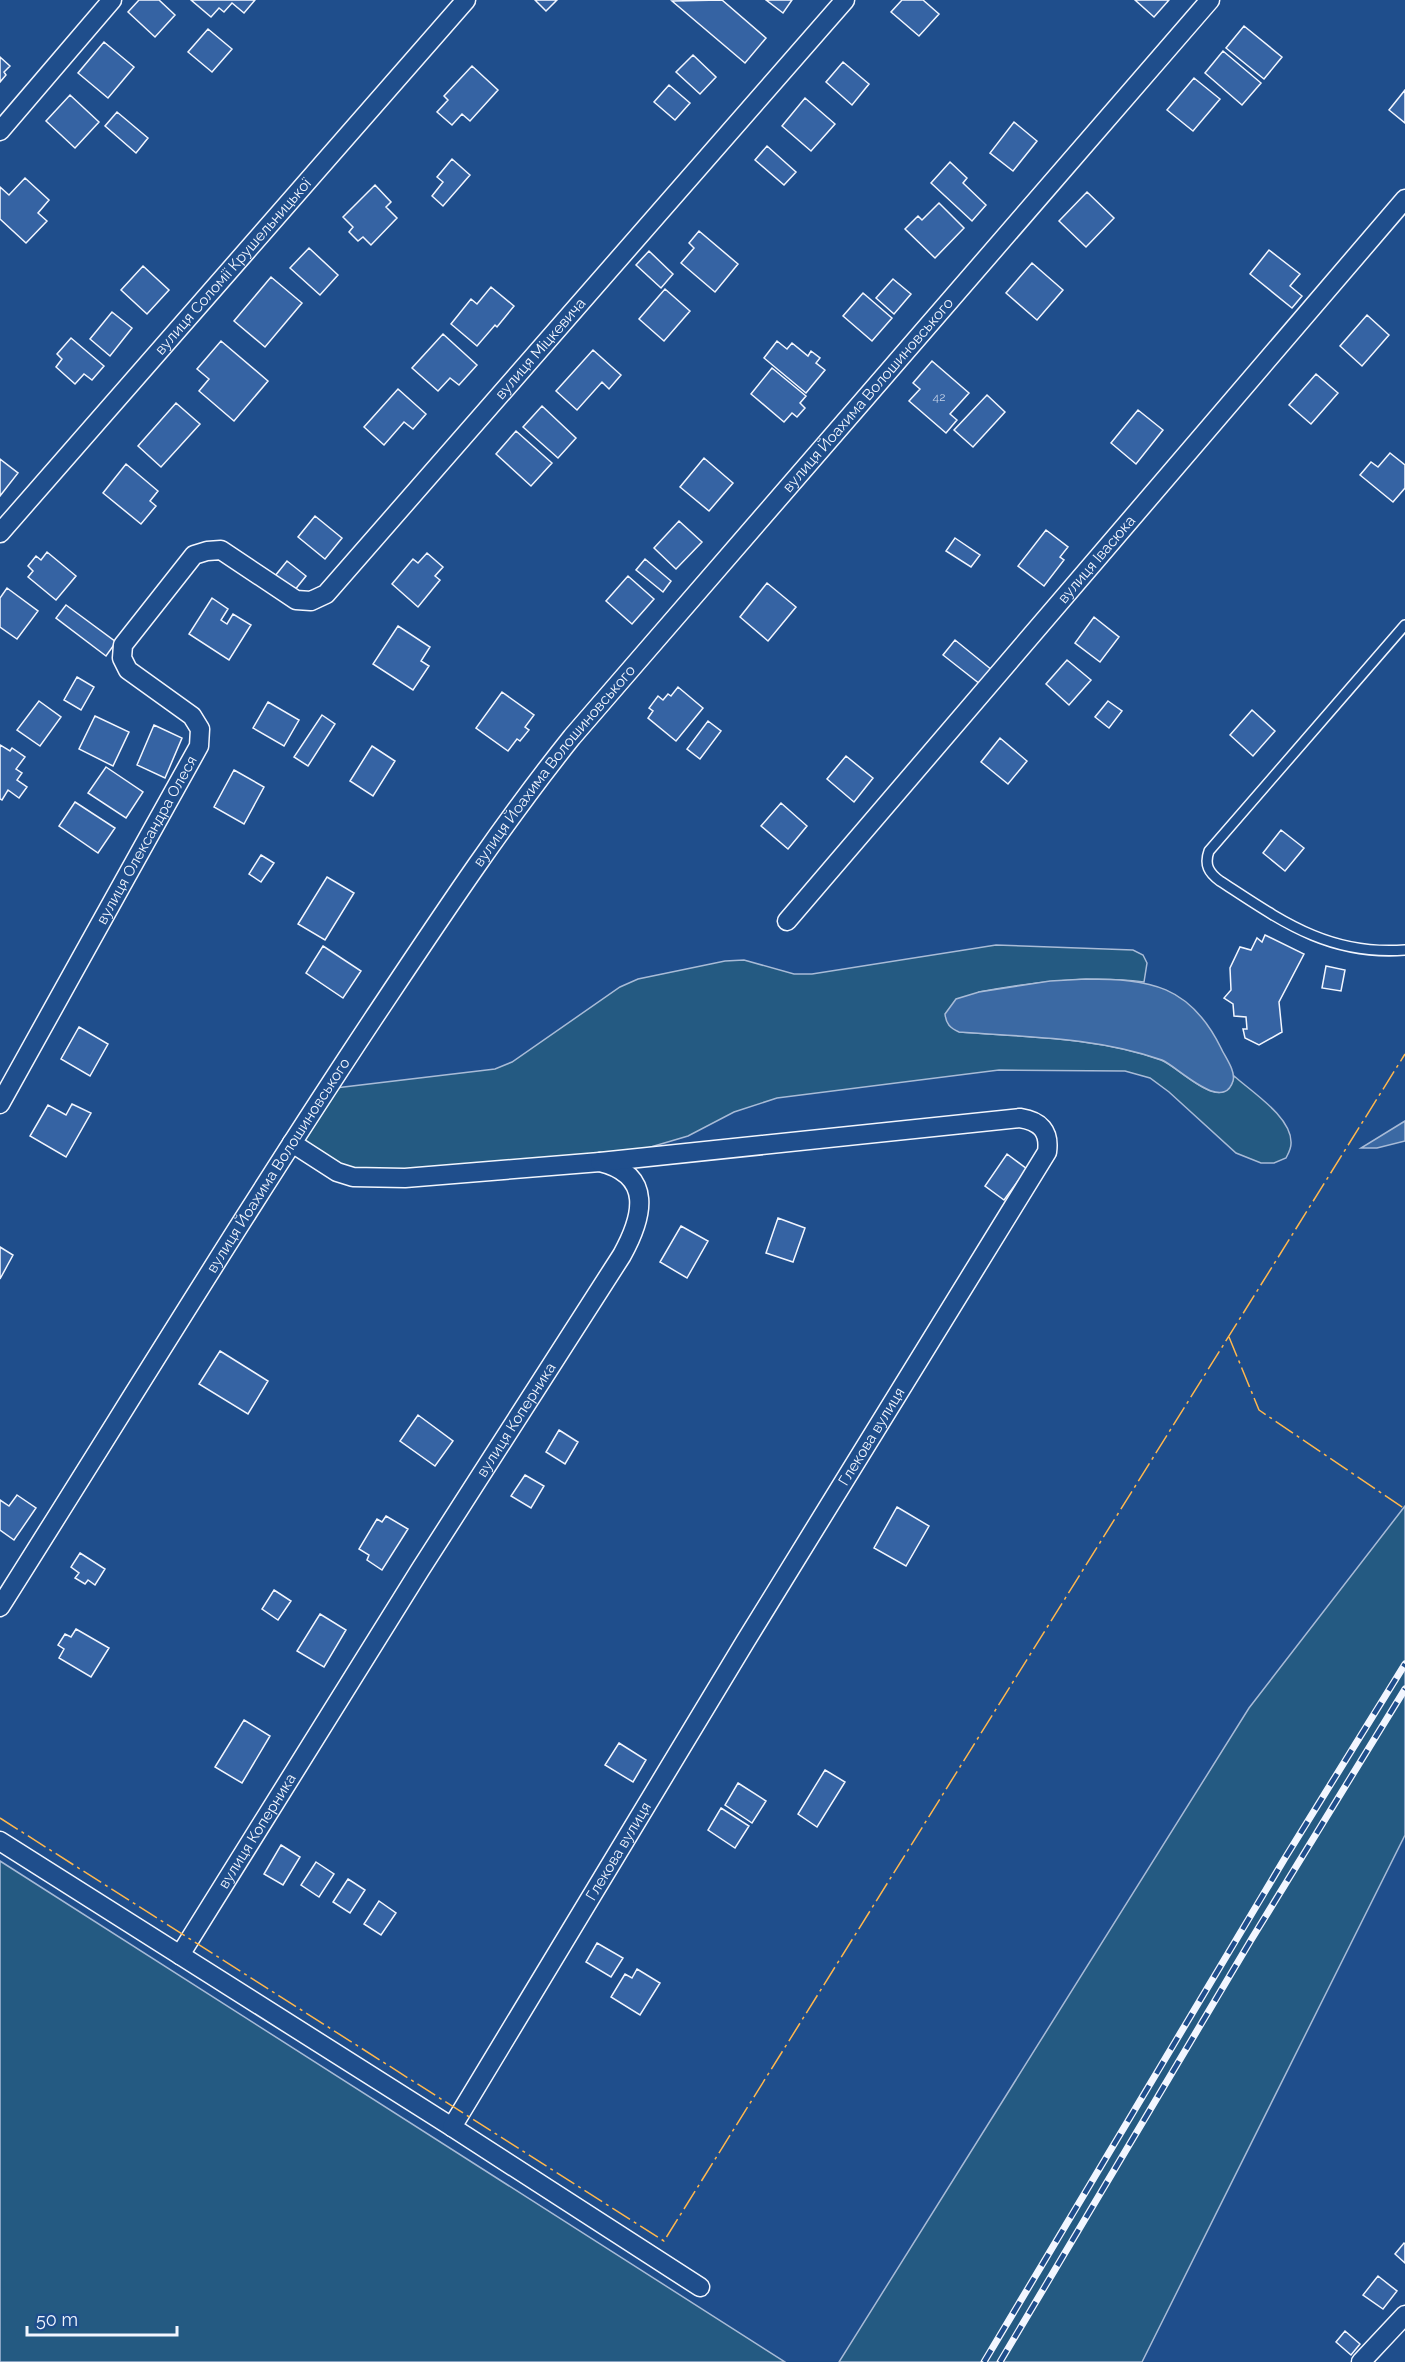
<svg xmlns="http://www.w3.org/2000/svg" width="1405" height="2362" viewBox="0 0 1405 2362" font-family="Raleway,sans-serif">
	<style>
		.green { fill: #245a82; stroke: #a8bbd7; stroke-width: 1.5 }
		.water { fill: #3b69a3; stroke: #a8bbd7; stroke-width: 1.5 }
		.building { fill: #3563a3; stroke: #f2f6ff; stroke-width: 1.5 }
		.lines { fill: none; stroke-linecap: round; stroke-linejoin: round }
		.service-casing { stroke: #f2f6ff; stroke-width: 12 }
		.minor-casing { stroke: #f2f6ff; stroke-width: 21 }
		.service { stroke: #1f4e8c; stroke-width: 9 }
		.minor { stroke: #1f4e8c; stroke-width: 18 }
		.rail-casing { stroke: #f2f6ff; stroke-width: 7 }
		.rail { stroke: #1f4e8c; stroke-width: 4.5; stroke-dasharray: 14; stroke-linecap: butt }
		.power { stroke: #ffb74d; stroke-width: 1.5; stroke-dasharray: 21 4.5 3 4.5; stroke-linecap: butt }
		.labels { text-anchor: middle; dominant-baseline: central; stroke-width: 4.5; stroke-linejoin: round; paint-order: stroke }
		.number-label { font-size: 12px; fill: #c3d1e8 }
		.street-label { font-size: 15px; fill: #f2f6ff; stroke: #1f4e8c }
	</style>
	<rect width="100%" height="100%" fill="#1f4e8c"/>
	<!-- green -->
	<path class="green" d="M996 945 1133 950 1143 955 1147 963 1144 982C1089 975 1033 982 979 992L960 1032C1026 1037 1097 1037 1161 1060 1180 1067 1224 1118 1234 1076 1252 1092 1293 1118 1291 1144 1291 1149 1288 1154 1286 1158L1274 1163H1261L1236 1153 1169 1092 1150 1078 1125 1071 999 1070 777 1098 734 1112 688 1136 600 1162 353 1177 292 1143 327 1089 495 1069 512 1062 620 987 638 979 725 961 744 960 794 974H812Z
		M1405 1506V1835L1142 2362H839L1249 1708Z
		M0 1861 785 2362H0Z"/>
	<!-- water -->
	<path class="water" d="M1086 979C1150 979 1190 985 1221 1048 1225 1057 1236 1071 1233 1081 1223 1114 1177 1066 1162 1060 1098 1037 1026 1037 959 1032 950 1028 946 1024 945 1014L956 999 979 992 1050 981Z
		M1405 1121V1141L1377 1148H1361Z"/>
	<!-- building -->
	<path class="building" d="M139 0H159L175 15 155 37 128 12Z
		M191 0H255L244 13 232 3 224 12 219 8 211 17Z
		M535 0H557L546 11Z
		M722 0 766 38 745 63 672 1Z
		M766 0H792L783 13Z
		M902 0H923L939 14 919 36 891 12Z
		M1135 0H1169L1154 17Z
		M1244 26 1282 57 1264 79 1226 48Z
		M208 29 232 49 212 72 188 52Z
		M104 42 134 67 108 98 78 73Z
		M1223 51 1261 83 1242 105 1205 73Z
		M693 55 716 77 700 94 676 72Z
		M0 57 10 66 4 72 6 75 0 82Z
		M843 62 869 84 852 105 826 82Z
		M472 66 498 90 470 121 462 114 452 125 437 112 448 100 444 96Z
		M1194 78 1220 99 1193 131 1167 110Z
		M669 85 690 103 675 120 654 102Z
		M1405 90V123L1389 110Z
		M70 95 99 122 75 148 46 121Z
		M805 98 835 124 811 151 782 126Z
		M117 112 148 138 136 153 105 126Z
		M1014 122 1037 141 1013 171 990 153Z
		M767 146 796 172 784 185 755 160Z
		M452 159 470 175 443 206 432 196 443 182 437 177Z
		M950 162 967 178 963 183 986 205 972 221 931 183Z
		M25 178 49 200 38 213 47 221 26 243 0 219V187L9 195Z
		M375 185 391 202 386 207 397 218 371 245 363 237 358 241 349 232 353 227 343 217Z
		M1087 192 1114 218 1086 247 1059 221Z
		M939 203 964 228 935 258 905 229 918 216 922 220Z
		M699 231 738 264 715 292 681 263 694 248 689 243Z
		M309 248 338 275 320 295 290 268Z
		M1269 250 1300 274 1290 286 1302 296 1292 308 1250 274Z
		M649 251 673 274 661 288 636 265Z
		M1032 263 1063 290 1037 320 1006 293Z
		M143 266 169 290 147 314 121 290Z
		M271 277 302 303 265 347 234 321Z
		M893 279 911 294 894 314 876 298Z
		M491 287 514 306 497 327 495 325 477 346 451 324 471 299 477 304Z
		M665 289 690 311 664 341 639 319Z
		M863 293 892 318 872 341 843 316Z
		M112 312 132 328 110 356 90 339Z
		M1367 315 1389 335 1362 366 1340 346Z
		M443 334 477 365 459 385 450 378 438 391 412 368Z
		M71 338 104 366 92 380 84 374 75 384 56 367 62 359 57 354Z
		M221 341 268 381 234 421 199 391 209 379 197 369Z
		M777 341 787 349 792 343 808 356 811 351 820 358 816 363 825 370 806 393 764 358Z
		M593 350 621 375 609 389 602 382 577 410 556 391Z
		M932 361 969 393 950 414 957 420 946 433 909 401 920 389 913 383Z
		M772 368 806 396 800 403 805 408 797 417 792 413 784 422 751 394Z
		M1316 374 1338 393 1311 424 1289 405Z
		M398 389 426 414 413 429 404 422 384 445 364 427Z
		M987 395 1005 412 973 447 954 430Z
		M176 403 200 424 161 467 138 446Z
		M542 406 576 438 558 458 523 427Z
		M1138 410 1163 430 1136 464 1111 443Z
		M516 431 552 463 531 486 496 454Z
		M1390 453 1405 465V488L1393 502 1360 475 1371 462 1378 467Z
		M704 458 733 483 709 511 680 487Z
		M0 459 18 473 0 496Z
		M126 464 158 491 150 501 156 506 141 524 103 493Z
		M315 516 342 538 325 559 298 537Z
		M679 521 702 542 676 569 654 548Z
		M1046 530 1068 547 1060 557 1064 560 1044 586 1018 566Z
		M955 538 980 555 971 567 946 551Z
		M47 552 76 576 56 600 28 577 33 571 28 566 36 556 41 560Z
		M427 553 443 567 435 576 440 580 418 607 392 584 413 559 418 563Z
		M645 559 671 581 663 592 636 570Z
		M287 561 306 576 294 591 275 576Z
		M628 576 654 599 632 624 606 601Z
		M767 583 796 607 768 641 740 617Z
		M7 588 38 611 17 639 0 627V598Z
		M212 598 228 609 221 620 227 624 233 614 251 625 229 660 189 634Z
		M66 605 116 642 106 656 56 618Z
		M1094 617 1119 637 1100 662 1075 643Z
		M398 626 430 647 421 661 429 666 413 690 373 664Z
		M955 640 992 670 980 684 943 655Z
		M1067 660 1091 680 1069 705 1046 684Z
		M77 677 94 687 81 710 64 700Z
		M678 687 703 708 676 741 648 718 653 711 649 708 658 696 663 700 668 694 671 696Z
		M502 692 534 715 525 727 529 730 520 741 517 739 508 751 476 728Z
		M39 701 61 717 40 746 17 730Z
		M1108 701 1122 711 1109 728 1095 717Z
		M268 702 299 720 284 746 253 728Z
		M1252 710 1275 731 1253 756 1230 735Z
		M322 715 335 724 308 766 294 757Z
		M95 716 129 732 113 766 79 749Z
		M708 721 721 731 700 759 687 749Z
		M154 725 182 738 165 778 137 765Z
		M1000 738 1027 761 1008 784 981 762Z
		M0 745 10 751 12 748 25 757 16 769 22 773 17 780 27 787 19 798 8 790 2 800 0 799Z
		M372 746 395 761 373 796 350 781Z
		M846 756 873 778 854 802 827 779Z
		M106 767 143 792 126 818 88 793Z
		M234 770 264 787 244 824 214 807Z
		M75 802 115 828 98 853 59 826Z
		M781 803 807 826 788 849 761 826Z
		M1281 830 1304 848 1285 871 1263 853Z
		M261 855 274 863 261 882 249 874Z
		M327 877 354 893 325 940 298 924Z
		M1265 935 1304 954 1279 1002 1282 1032 1259 1045 1245 1038 1243 1029H1247L1246 1017 1234 1016 1233 1004 1224 998 1231 990 1230 968 1240 947 1251 950 1257 938 1262 942Z
		M323 946 361 971 343 998 306 973Z
		M1326 966 1345 970 1341 991 1322 988Z
		M79 1027 108 1044 90 1076 61 1059Z
		M72 1104 91 1113 66 1157 30 1136 48 1105 66 1115Z
		M1007 1154 1027 1169 1004 1200 985 1186Z
		M778 1218 805 1228 793 1262 766 1253Z
		M681 1226 708 1241 687 1278 660 1262Z
		M0 1247 13 1255 0 1279Z
		M220 1351 268 1381 248 1414 199 1384Z
		M418 1415 453 1441 435 1466 400 1441Z
		M559 1430 578 1442 565 1464 546 1452Z
		M525 1475 544 1486 531 1508 511 1496Z
		M17 1495 36 1508 14 1540 0 1530V1500L9 1506Z
		M897 1507 929 1526 906 1566 874 1548Z
		M386 1516 408 1529 382 1570 367 1560 369 1555 359 1549 377 1519 382 1522Z
		M80 1553 105 1569 95 1585 88 1580 85 1584 75 1578 79 1573 71 1567Z
		M274 1590 291 1601 278 1620 262 1609Z
		M320 1614 346 1630 324 1667 297 1651Z
		M76 1629 109 1648 91 1677 59 1658 64 1649 58 1645 65 1634 71 1637Z
		M244 1720 270 1736 242 1783 215 1767Z
		M619 1743 646 1760 633 1782 605 1765Z
		M825 1770 845 1782 817 1827 798 1814Z
		M738 1783 766 1801 752 1823 725 1805Z
		M721 1808 749 1826 735 1848 708 1830Z
		M281 1845 300 1857 283 1885 264 1874Z
		M316 1862 334 1874 319 1897 301 1885Z
		M348 1879 365 1890 350 1913 333 1902Z
		M379 1901 396 1913 381 1935 364 1924Z
		M597 1943 623 1958 611 1977 586 1962Z
		M637 1969 660 1983 640 2015 611 1997 625 1974 632 1978Z
		M1404 2243 1405 2244V2263L1395 2254Z
		M1378 2276 1397 2291 1383 2309 1363 2295Z
		M1345 2331 1360 2344 1351 2355 1336 2342Z"/>
	<g class="lines">
		<!-- service casing -->
		<g class="service-casing">
			<path id="service" d="M1405 625 1209 851C1204 865 1209 873 1220 881 1280 920 1328 956 1405 950"/>
		</g>
		<!-- minor casing -->
		<g class="minor-casing">
			<g id="minor">
				<path d="M0 131 112 0"/>
				<path id="s1" d="M0 533 466 0"/>
				<path id="s2" d="M787 921 1405 199"/>
				<path id="s3" d="M0 1104 199 746 200 729 192 716 128 670 122 658 123 645 194 555 207 551 221 550 296 600 311 601 326 594 845 0"/>
				<path id="s4" d="M0 1607C124 1411 245 1212 373 1019 437 923 500 827 572 737L1210 0"/>
				<path d="M0 1841 452 2127 700 2287"/>
				<path id="s5" d="M180 1955 420 1570 622 1255C643 1217 654 1175 600 1162L405 1178 353 1177 337 1172 292 1143"/>
				<path id="s6" d="M452 2127 745 1642 1047 1152C1050 1131 1040 1121 1020 1118L600 1162"/>
				<path d="M1361 2362 1405 2315"/>
			</g>
		</g>
		<!-- service -->
		<use href="#service" class="service"/>
		<!-- minor -->
		<use href="#minor" class="minor"/>
		<!-- rail casing -->
		<g class="rail-casing">
			<path id="rail" d="M984 2362 1285 1858 1405 1664
				M1000 2362 1251 1940 1405 1689"/>
		</g>
		<!-- rail -->
		<use href="#rail" class="rail"/>
		<!-- power -->
		<path class="power" d="M1229 1337 1259 1410 1405 1509
			M0 1818 664 2241 1405 1054"/>
	</g>
	<g class="labels">
		<!-- number labels -->
		<g class="number-label">
			<text x="939" y="397">42</text>
		</g>
		<!-- street labels -->
		<g class="street-label">
			<text stroke="none"><textPath href="#s1" startOffset="354">вулиця Соломії Крушельницької</textPath></text>
			<text stroke="none"><textPath href="#s3" startOffset="1137">вулиця Міцкевича</textPath></text>
			<text stroke="none"><textPath href="#s4" startOffset="1494">вулиця Йоахима Волошиновського</textPath></text>
			<text stroke="none"><textPath href="#s2" startOffset="476">вулиця Івасюка</textPath></text>
			<text stroke="none"><textPath href="#s4" startOffset="1008">вулиця Йоахима Волошиновського</textPath></text>
			<text stroke="none"><textPath href="#s3" startOffset="302">вулиця Олександра Олеся</textPath></text>
			<text stroke="none"><textPath href="#s4" startOffset="522">вулиця Йоахима Волошиновського</textPath></text>
			<text stroke="none"><textPath href="#s5" startOffset="632">вулиця Коперника</textPath></text>
			<text stroke="none"><textPath href="#s6" startOffset="808">Глекова вулиця</textPath></text>
			<text stroke="none"><textPath href="#s5" startOffset="146">вулиця Коперника</textPath></text>
			<text stroke="none"><textPath href="#s6" startOffset="322">Глекова вулиця</textPath></text>
		</g>
	</g>
	<!-- scale -->
	<path d="M27 2326v9h150v-9" fill="none" stroke="#f2f6ff" stroke-width="3"/>
	<text x="36" y="2326" font-size="18" fill="#f2f6ff" stroke="#1f4e8c" stroke-width="4.5" paint-order="stroke">50 m</text>
</svg>
